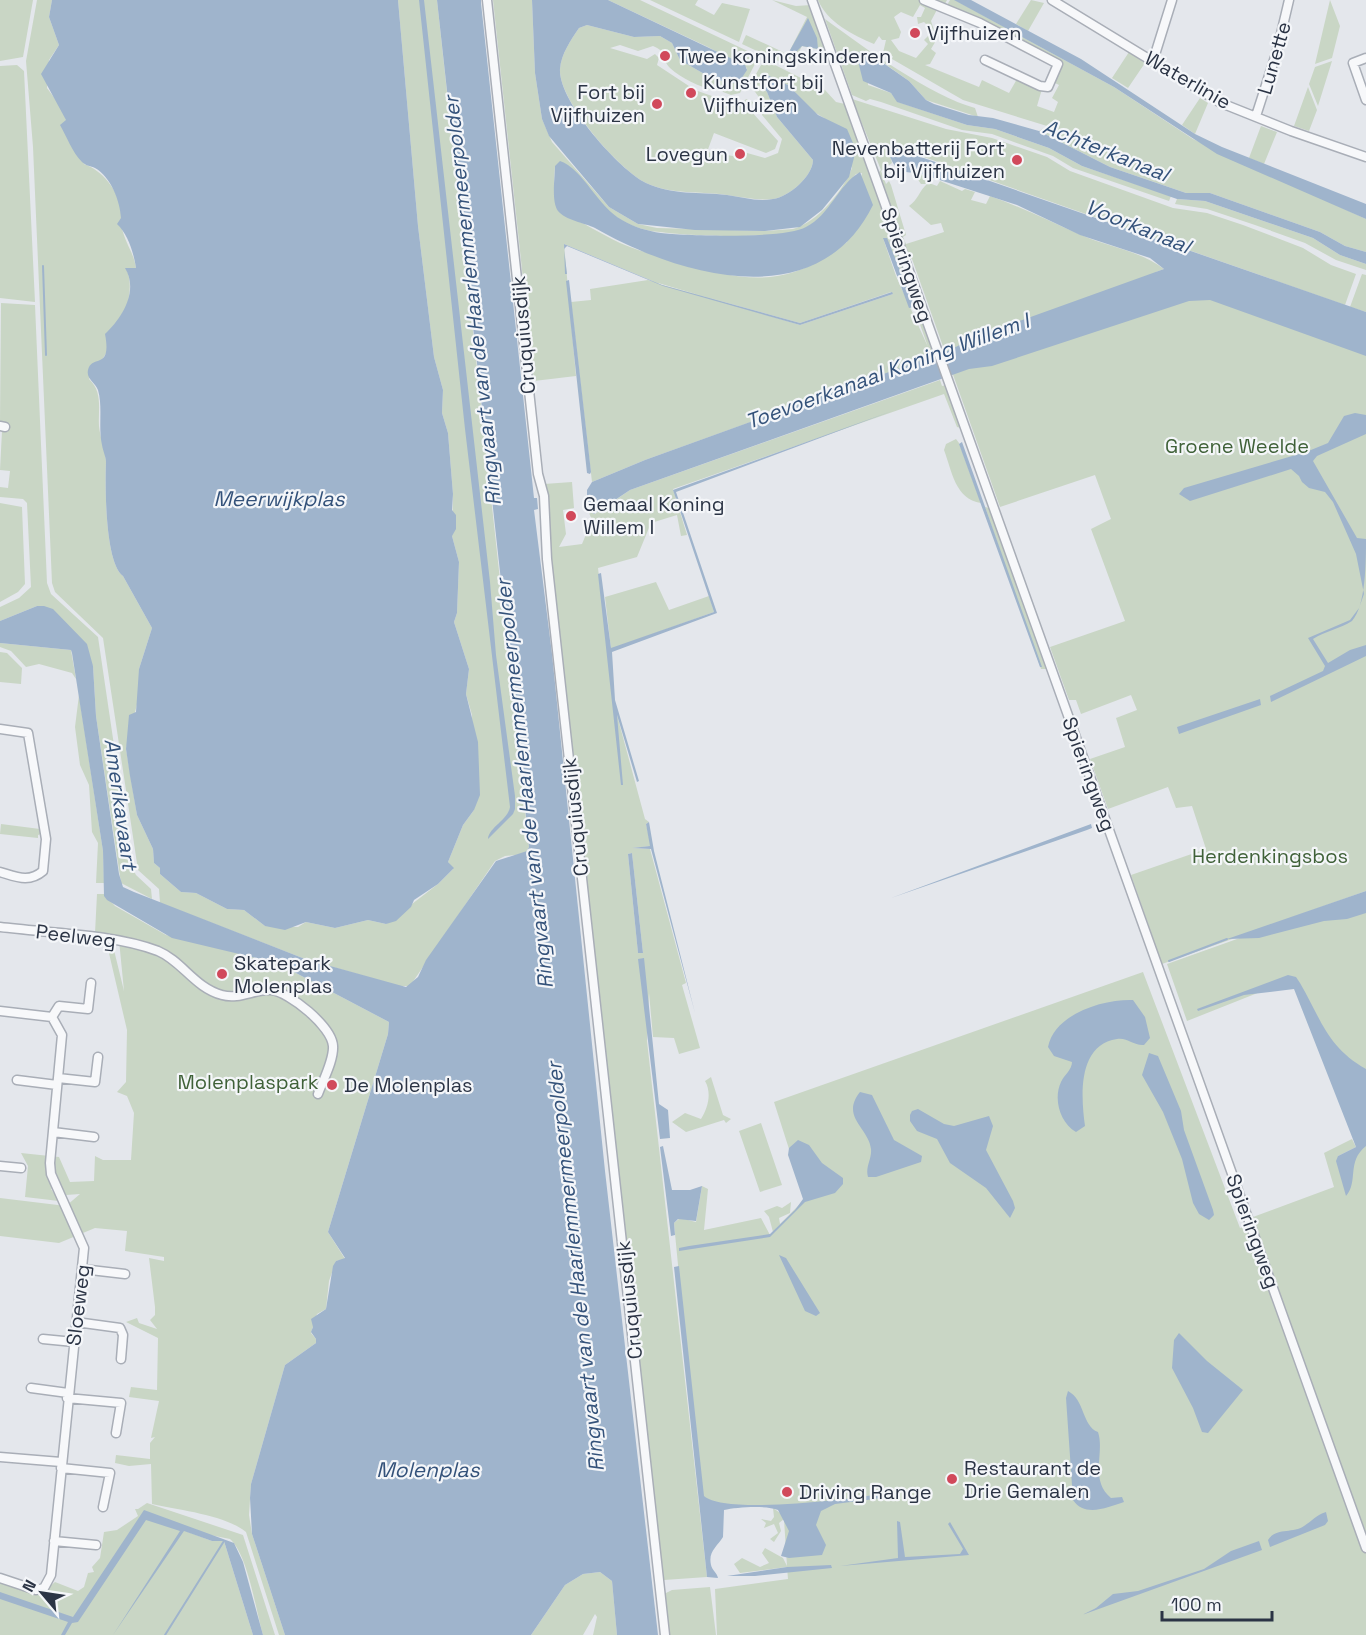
<svg xmlns="http://www.w3.org/2000/svg" width="1366" height="1635" viewBox="0 0 1366 1635" font-family="'Space Grotesk',sans-serif">
	<style>
		.green { fill: #c9d6c5; fill-rule: evenodd }
		.water { fill: #9fb4cc }
		.lines { fill: none; stroke-linecap: round; stroke-linejoin: round }
		.stream { stroke: #9fb4cc; stroke-width: 2 }
		.minor-casing { stroke: #a9aeb7; stroke-width: 11 }
		.minor { stroke: #f7f8fa; stroke-width: 8 }
		.poi-dot { fill: #d1495b; stroke: #f4f6f9; stroke-width: 2 }
		.labels { text-anchor: middle; dominant-baseline: central; stroke-width: 4.5; stroke-linejoin: round; paint-order: stroke }
		.poi-label { font-size: 20px; fill: #2b3445; stroke: #f4f6f9; text-anchor: start }
		.street-label { font-size: 20px; fill: #2b3445; stroke: #f4f6f9 }
		.park-label { font-size: 20px; fill: #3f6138; stroke: #f4f6f9 }
		.water-label { font-size: 21px; font-style: italic; fill: #34527a; stroke: #f4f6f9 }
	</style>
	<rect width="100%" height="100%" fill="#e4e7ec"/>
	<!-- green -->
	<path class="green" d="M0 0H33L23 57 0 61Z
		M37 0H52L49 17 59 45 49 60 47 88 61 107 84 164C103 171 117 189 121 209 122 216 121 222 122 228 125 243 134 253 136 268H126C141 299 108 354 89 379 103 392 98 409 99 426 100 438 106 452 106 462 105 486 105 563 123 576L152 628 139 669V696L126 749 137 815 153 849 154 863 160 868V874L181 892 196 893 227 909 244 910 265 926 298 927 306 922 335 928 368 920 386 924 438 884 453 869 448 862 463 825 474 810 472 715 466 694 469 669 454 622 457 613 459 562 452 536 453 494 448 433 442 413 443 390 434 357 418 226 398 0H437L529 847 525 854 505 856 495 861 410 986H399L305 959 160 903 159 889 138 870 103 638 55 592 52 583 33 147 26 61Z
		M493 0H532L535 73 542 119 552 142 609 207 638 224 657 228 765 231 793 229C818 222 843 191 852 168L824 118 814 112 788 85 767 75H764L762 86 767 92 777 117 813 160C813 176 789 197 773 199 758 201 742 197 727 195 700 191 672 195 646 183 619 170 558 100 560 69 561 54 571 40 579 28L587 25 634 37 660 36 672 43 680 60 706 75 730 84 742 77 747 68 708 47 608 0H640L754 54 756 62 740 93 731 95 723 92 721 86 714 91C699 86 682 79 670 68 661 59 669 53 653 46L638 51 620 45 610 48 647 59 655 54 659 58 657 65 695 90 740 106 746 99 753 102 750 110 778 141 775 149 766 153 714 133 707 152 733 156 740 151 765 158 778 153 782 139 762 115 761 100 750 85 761 65 769 62 825 90 836 102 845 104 918 305 915 307 907 284 883 238 896 276 928 347 917 316 921 314 935 356 645 460 592 482 571 302 591 300 590 289 648 280 800 325 893 294 891 292 800 323 662 285 564 244 576 376 534 381ZM555 166 570 167C586 185 599 207 621 220 633 227 646 231 660 232 687 236 784 240 806 228 827 216 840 192 856 174L862 173 847 242C787 289 746 283 678 261 659 256 638 251 620 243 601 234 583 222 563 214L554 181Z
		M650 0H698L695 5 714 15 722 3 750 9 739 42Z
		M772 0 796 6 811 5 826 51 802 46 791 67 742 44 746 35 783 52 787 57 786 53 789 52 807 17Z
		M818 0H947L944 6 940 4 931 21 937 39 931 49 936 53 930 64 925 65 979 87 982 80 1009 93 1017 79 1042 89 1037 106 1054 112 1058 102 1052 98 1059 85 1053 82 1061 65 947 5 950 0H955L1114 87 1193 139 1366 219V252L1345 246 1320 232 1210 193H1186L1110 167 1039 131 1047 126 963 100 892 59 893 56 889 57 883 53 886 40H882L879 36 874 44C853 35 827 22 818 0ZM920 5 925 8 921 17H917L918 24 924 22 928 26 929 35 924 40 928 44 916 58 899 51 891 40 899 38 901 32 894 17 901 12 913 17Z
		M1031 0 1044 3 1028 31 1016 24Z
		M1330 0 1340 26 1332 58 1315 64Z
		M825 19C863 47 931 96 975 108L978 117 926 100 909 81 867 51 868 85 891 93 898 102 967 125 995 129 1049 148 1082 166 1171 196 1169 201 1073 168 1053 156 992 134 962 130 881 102 870 99 866 101 852 95Z
		M1129 52 1145 63 1128 88 1112 78Z
		M1332 61 1318 106 1309 84 1315 67Z
		M17 65 24 71 35 302 0 298V66Z
		M1308 87 1317 110 1309 131 1294 126Z
		M1200 98 1208 103 1195 134 1182 125Z
		M852 99 946 129 992 138 1047 157 1070 171 1173 208 1207 213 1243 225 1303 248 1331 265 1356 274 1345 305 901 149 889 151 892 163 881 171 886 184 889 181 891 185 906 235 903 237 906 244 944 232 941 223 931 225 909 206C918 200 919 191 927 184H921L916 177 921 174 932 178 929 183 937 186 940 181 962 191 965 189 975 192 971 200 986 204 990 196C1021 207 1049 221 1079 234 1107 247 1139 250 1164 269L1156 272 1366 355V891L1162 964 1131 875 1206 849 1192 806 1176 808 1168 787 1108 809 1090 759 1125 747 1116 718 1137 710 1131 695 1081 714 1076 700H1069L1050 647 1125 621 1091 529 1111 519 1095 475 1000 507 912 259 908 258 878 173 881 170Z
		M1261 126 1277 132 1264 164 1249 158Z
		M1177 199 1205 201 1313 238 1340 255 1366 264V270L1336 260 1305 243 1255 225 1207 209 1175 204Z
		M1362 274 1366 275V312L1350 307Z
		M1 303 35 305 47 583 51 594 98 637 132 867 136 875 151 889 152 899 121 883 96 716 93 666 37 606 0 621V607L19 598 31 587 27 503 23 499 0 497V487L8 488 10 471 0 470 2 431 8 432V423L0 421Z
		M940 380 942 386 946 385 961 428 957 427 944 394 673 489 687 535 681 536 677 515 651 523 637 557 598 568 623 784 615 715H617L645 819 649 822 646 824 651 846 632 848 650 849 686 983 682 985 700 1048 679 1054 674 1038 653 1037 649 993 647 1041 707 1577 664 1580 662 1578 610 1112 601 1005 574 791 544 484 572 482 574 508 563 510 566 534 559 547 582 544 592 520 587 508 595 514 630 490ZM632 853 643 953H638L628 854Z
		M956 439 959 443 981 503C955 499 952 471 944 450L946 444Z
		M0 503 22 507 25 584 18 592 0 602Z
		M985 507 989 508 997 528 1047 669H1041Z
		M656 582 669 610 709 596 714 612 611 649 605 597Z
		M0 643 71 650 76 679 72 673 39 664 26 667 11 651 0 647Z
		M0 652 7 653 22 668 21 684 0 682Z
		M79 695 103 851 104 883H96L98 843 92 832 89 785 80 765 75 727Z
		M1 824 40 829 41 834 38 835V838L0 834Z
		M1366 893V1635H717L715 1589 788 1579 787 1567 740 1573 734 1564 742 1558 760 1567 769 1563 762 1553 765 1548 783 1558 787 1566 784 1519 779 1523 781 1531 774 1542 770 1539 778 1533 774 1524 764 1528 766 1523 761 1519 771 1521 774 1517 773 1508 783 1515 782 1505 701 1506 674 1223 680 1218 696 1222 702 1186 708 1189 704 1230 761 1218 770 1235 773 1232 769 1217 764 1211 777 1206 782 1208 791 1202 790 1213 779 1218 780 1224 805 1199 774 1102 1143 972 1240 1228 1255 1223 1253 1217 1334 1187 1324 1153 1352 1139 1356 1147 1338 1156 1345 1161 1360 1144 1293 979 1187 1021 1167 964Z
		M97 894H104L115 906 166 935 277 963 389 1022 388 1034 328 1232 345 1259 336 1261 329 1281 326 1309 317 1314 311 1333 316 1339V1343L285 1365 251 1484 249 1515 252 1534 285 1635H279L246 1532C225 1515 179 1510 152 1504L151 1464 129 1466 115 1463 116 1455 150 1459V1443L155 1437 151 1438 159 1401 129 1397 131 1387 157 1390 158 1338 126 1322 137 1318 139 1323 157 1329 150 1320 155 1315V1307L149 1258 164 1261V1257L125 1251 127 1231 95 1228 59 1243 0 1236V1198L66 1206 80 1194 66 1195 59 1182 51 1189 59 1201 25 1197 28 1166 21 1153 59 1157 70 1182 94 1181 95 1156 103 1160H131L134 1113 127 1096 117 1092 126 1082 127 1030 108 949 109 946H113L124 991 119 940 113 935 95 933Z
		M711 1077 723 1115 731 1119 726 1123 724 1120 686 1132 672 1122 685 1113 701 1119C708 1108 712 1093 705 1081Z
		M761 1123 782 1185 760 1192 739 1131Z
		M147 1503 243 1535 275 1635H263C256 1611 248 1555 230 1539L180 1529 212 1541H224L253 1635H0V1580L42 1593 55 1582 78 1591 84 1587 88 1573 94 1572 92 1567 100 1558 104 1532 117 1530 138 1516 135 1509H138Z
		M600 1572 612 1581 617 1635H593L597 1617 595 1614 583 1635H531L565 1585 583 1574Z
		M710 1587 716 1635H668L664 1594 672 1590Z"/>
	<!-- water -->
	<path class="water" d="M52 0H398L418 226 434 357 443 390 442 413 448 433 453 494 452 510 456 515V529L452 536 459 562 457 613 454 622 469 669 466 694 478 742 480 795 474 810 463 825 448 862 454 868 438 884 414 900 411 907 396 921 386 924 368 920 335 928 306 922 285 930 265 926 244 910 227 909 196 893 181 892 160 874V868L154 863 153 849 137 815 130 776 126 749 129 715 136 712 139 669 152 628 123 576C105 563 105 486 106 462 106 457 103 451 102 445 98 427 103 407 98 390 95 382 86 379 88 370 92 354 112 371 105 334 122 318 139 291 125 268H136C134 254 128 234 117 224L121 218C120 201 111 177 95 168 91 166 86 166 82 162 72 152 67 137 60 125L66 120 41 74 59 45 49 17Z
		M419 0H424L490 582 496 655 515 796V809L513 814 488 839C489 827 508 820 510 807L465 429Z
		M437 0H481V3L534 498H537L538 509 534 510 552 654 605 1171 658 1635H617L612 1581 600 1572 583 1574 565 1585 531 1635H285L252 1534 250 1498 251 1484 285 1365 316 1343V1339L311 1332 313 1327 311 1319 326 1309 333 1266 336 1261 345 1258 328 1232 388 1034 389 1022 277 963 172 938 107 900 104 896 103 851 72 653 71 650 0 643V621L37 606H44L53 609 87 644 93 666 96 716 119 874 123 887 134 892 305 959 406 987 418 977 426 960 496 861 527 851 529 847 517 726Z
		M532 0H608L745 65 747 70 739 82 730 84 706 75 680 60 672 43 660 36 634 37 587 25 579 28C571 40 561 54 560 69 558 101 619 170 646 183 671 195 700 192 727 195 742 197 758 202 773 199 789 197 813 176 813 160L777 117 767 92 760 83 762 78 767 75 788 85 818 115 847 129 856 150 849 177 822 210 800 227 765 231 695 230 638 224 609 207 549 136 542 119 535 73Z
		M954 0H971L1081 59 1195 134 1222 147 1366 204V219L1217 154 1114 87Z
		M808 18 817 38 818 49 802 46 793 55 789 52Z
		M866 51 909 81 926 100 934 104 969 115 993 118 1039 131 1110 167 1186 193H1210L1320 232 1345 246 1366 252V264L1340 255 1313 238 1205 201 1177 199 1082 166 1049 148 995 129 967 125 897 102 891 93 863 81 856 53Z
		M895 148 1366 312V356L1210 300 1189 301 992 366 969 369 630 490 594 514 587 508V490L592 482 645 460 950 350 975 337 1164 269 1150 258 1080 235 1017 205 915 172C900 174 894 168 889 154L891 149Z
		M560 161C583 169 598 207 622 220 634 227 647 231 661 233 687 236 786 239 806 227 830 215 838 185 860 172L873 205C818 317 679 276 595 228 585 223 565 220 558 211 551 201 555 178 555 166Z
		M883 238H887L915 307 909 308Z
		M564 244 662 285 800 323 892 292 893 294 800 325 663 286 567 246 564 249 567 274H565Z
		M569 280 591 472 590 474 587 473 566 281Z
		M892 411 676 492 717 613 612 652 615 700 639 781 637 782 617 715 623 785H621L598 574 601 573 611 648 714 612 673 490Z
		M1355 413 1366 415V434L1317 456 1313 461 1357 538 1366 539C1366 561 1366 606 1352 621 1340 629 1325 631 1313 639L1328 663 1350 650 1366 645V656L1271 702 1270 696 1323 671 1325 666 1308 638 1350 620 1359 608 1364 594 1356 554 1333 502 1325 492 1309 488 1302 482 1299 476 1291 469 1190 501 1179 494 1184 488 1306 452 1328 443 1344 416Z
		M962 442 1042 667H1040L959 444Z
		M1260 699 1261 705 1179 734 1177 727Z
		M649 822 654 851 695 1013 651 849 632 848 650 846 646 824Z
		M1091 824 1092 828 1087 830 891 898Z
		M632 853 643 953H638L628 854Z
		M1366 891V913L1347 919 1324 921 1259 938 1227 939Z
		M644 958 659 1104 668 1110 670 1138 660 1139 638 959Z
		M1288 975 1296 977 1300 983C1321 1019 1327 1047 1366 1069V1146C1346 1162 1359 1181 1346 1196L1336 1161 1338 1156 1356 1147 1294 989 1244 995 1198 1011 1197 1009Z
		M1133 1000 1145 1017 1150 1038 1144 1045C1134 1046 1127 1037 1117 1039 1077 1045 1081 1097 1085 1126L1076 1132C1060 1123 1053 1099 1061 1082 1064 1075 1072 1070 1072 1062L1054 1056 1048 1047C1055 1013 1104 999 1133 1000Z
		M1149 1053 1158 1056 1181 1111 1184 1130 1213 1210 1214 1215 1209 1220 1199 1214 1193 1203 1182 1159 1163 1112 1142 1075Z
		M860 1092 872 1095 894 1140 922 1156 921 1162 876 1177H868C865 1167 872 1159 871 1149 869 1128 840 1117 860 1092Z
		M918 1109 944 1124 954 1126 989 1116 993 1126 986 1150 1013 1201 1015 1208 1010 1218 986 1188 950 1163 937 1139 917 1131 910 1121V1115L912 1111Z
		M798 1140 809 1145 822 1163 843 1178V1184L835 1193 805 1202 770 1237 679 1251V1248L689 1246 770 1234 795 1210 803 1199 788 1155 789 1148Z
		M663 1146 672 1190H690L702 1186 696 1221 678 1219 674 1223 675 1235 671 1236 660 1147Z
		M779 1255 786 1258 820 1313 816 1316 805 1311Z
		M679 1266 704 1496C725 1515 851 1499 881 1494L882 1498 835 1504 821 1511 816 1525 826 1545 822 1555 789 1558 781 1556 789 1531 778 1510C766 1505 737 1507 724 1510L723 1537C717 1547 708 1551 711 1565 712 1570 717 1573 718 1578L707 1577 674 1267Z
		M1179 1333 1207 1361 1243 1390 1208 1433 1202 1432 1193 1408 1172 1368 1174 1340Z
		M1068 1391C1085 1400 1082 1426 1098 1432 1105 1453 1089 1480 1111 1498L1122 1497 1124 1502C1108 1507 1085 1518 1073 1500L1066 1398Z
		M144 1510 234 1543 243 1562 263 1635H253L224 1541H212L184 1531 113 1635 180 1531 146 1520 78 1622 72 1623 65 1635H61L68 1622 0 1599V1592L73 1617Z
		M1326 1512 1328 1521 1325 1525 1270 1547 1268 1540C1276 1527 1293 1534 1304 1526 1312 1521 1316 1515 1326 1512Z
		M897 1521 900 1522 905 1557 960 1554 963 1549 948 1524 950 1522 969 1555 840 1566 898 1558Z
		M1259 1541 1262 1550 1082 1615 1096 1608 1113 1594 1138 1591 1204 1569 1231 1551Z
		M831 1565 832 1568 755 1576H727L787 1567Z"/>
	<g class="lines">
		<!-- stream -->
		<path class="stream" d="M43 266 46 355
			M1169 961 1227 939
			M165 1635 224 1541"/>
		<!-- minor casing -->
		<g class="minor-casing">
			<path id="minor" d="M487 0 538 474 544 496 547 559 665 1635
				M812 0 1366 1548
				M924 0 980 23 1058 64 1048 87 1040 86 985 60
				M1052 0 1221 103 1291 131 1366 157
				M1366 58 1353 63 1366 100
				M1153 61 1172 0
				M1256 116 1277 51 1289 0
				M0 426 5 427
				M0 729 28 733 46 839 43 871C29 883 17 877 0 872
				M0 927C48 933 114 934 158 951 182 961 195 988 222 995 239 1000 255 989 271 990 290 992 332 1027 333 1046 334 1060 323 1080 318 1094
				M0 1011 52 1017 62 1035 50 1163 51 1174 84 1248 51 1575 44 1588 36 1590 0 1578
				M52 1017 59 1006 88 1009 91 983
				M58 1078 95 1082 98 1057
				M17 1080 57 1085
				M53 1132 94 1137
				M0 1166 21 1168
				M82 1269 125 1274
				M76 1322 120 1328 123 1335 121 1359
				M43 1339 74 1342
				M31 1388 68 1393
				M67 1398 121 1403 116 1433
				M0 1457 61 1462
				M61 1468 110 1473 103 1507
				M54 1541 96 1545"/>
		</g>
		<!-- minor -->
		<use href="#minor" class="minor"/>
	</g>
	<!-- markers -->
	<g class="poi-dot">
		<circle cx="915" cy="33" r="6"/>
		<circle cx="665" cy="56" r="6"/>
		<circle cx="691" cy="93" r="6"/>
		<circle cx="657" cy="104" r="6"/>
		<circle cx="740" cy="154" r="6"/>
		<circle cx="1017" cy="160" r="6"/>
		<circle cx="571" cy="516" r="6"/>
		<circle cx="222" cy="974" r="6"/>
		<circle cx="332" cy="1085" r="6"/>
		<circle cx="952" cy="1479" r="6"/>
		<circle cx="787" cy="1492" r="6"/>
	</g>
	<g class="labels">
		<!-- poi labels -->
		<g class="poi-label">
			<text x="927" y="33">Vijfhuizen</text>
			<text x="677" y="56">Twee koningskinderen</text>
			<text x="703" y="82">Kunstfort bij<tspan x="703" dy="23">Vijfhuizen</tspan></text>
			<text x="645" y="92" text-anchor="end">Fort bij<tspan x="645" dy="23">Vijfhuizen</tspan></text>
			<text x="1005" y="148" text-anchor="end">Nevenbatterij Fort<tspan x="1005" dy="23">bij Vijfhuizen</tspan></text>
			<text x="728" y="154" text-anchor="end">Lovegun</text>
			<text x="583" y="504">Gemaal Koning<tspan x="583" dy="23">Willem I</tspan></text>
			<text x="234" y="963">Skatepark<tspan x="234" dy="23">Molenplas</tspan></text>
			<text x="344" y="1085">De Molenplas</text>
			<text x="964" y="1468">Restaurant de<tspan x="964" dy="23">Drie Gemalen</tspan></text>
			<text x="799" y="1492">Driving Range</text>
		</g>
		<!-- street labels -->
		<g class="street-label">
			<text transform="translate(1274 58) rotate(-74)">Lunette</text>
			<text transform="translate(1188 80) rotate(30)">Waterlinie</text>
			<text transform="translate(907 265) rotate(71)">Spieringweg</text>
			<text transform="translate(523 335) rotate(-95)">Cruquiusdijk</text>
			<text transform="translate(1089 774) rotate(70)">Spieringweg</text>
			<text transform="translate(575 817) rotate(-96)">Cruquiusdijk</text>
			<text transform="translate(76 936) rotate(7)">Peelweg</text>
			<text transform="translate(1253 1231) rotate(70)">Spieringweg</text>
			<text transform="translate(629 1300) rotate(-96)">Cruquiusdijk</text>
			<text transform="translate(78 1305) rotate(-83)">Sloeweg</text>
		</g>
		<!-- park labels -->
		<g class="park-label">
			<text x="1237" y="446">Groene Weelde</text>
			<text x="1270" y="856">Herdenkingsbos</text>
			<text x="248" y="1082">Molenplaspark</text>
		</g>
		<!-- water labels -->
		<g class="water-label">
			<text transform="translate(1106 150) rotate(22)">Achterkanaal</text>
			<text transform="translate(1138 226) rotate(22)">Voorkanaal</text>
			<text transform="translate(472 301) rotate(-96)">Ringvaart van de Haarlemmermeerpolder</text>
			<text transform="translate(887 371) rotate(-20)">Toevoerkanaal Koning Willem I</text>
			<text x="279" y="498">Meerwijkplas</text>
			<text transform="translate(524 784) rotate(-96)">Ringvaart van de Haarlemmermeerpolder</text>
			<text transform="translate(121 804) rotate(82)">Amerikavaart</text>
			<text transform="translate(575 1267) rotate(-96)">Ringvaart van de Haarlemmermeerpolder</text>
			<text x="428" y="1469">Molenplas</text>
		</g>
	</g>
	<!-- north arrow -->
	<g transform="translate(42 1593) rotate(299)" stroke="#f4f6f9" stroke-width="4.5" paint-order="stroke">
	<path d="M0-4.5L10 22L0 15L-10 22Z" fill="#2b3445"/>
	<text y="-9" font-size="16" font-weight="bold" text-anchor="middle" fill="#2b3445">N</text>
	</g>
	<!-- scale -->
	<path d="M1162 1611v9h110v-9" fill="none" stroke="#2b3445" stroke-width="3"/>
	<text x="1171" y="1611" font-size="18" fill="#2b3445" stroke="#f4f6f9" stroke-width="4.5" paint-order="stroke">100 m</text>
</svg>
